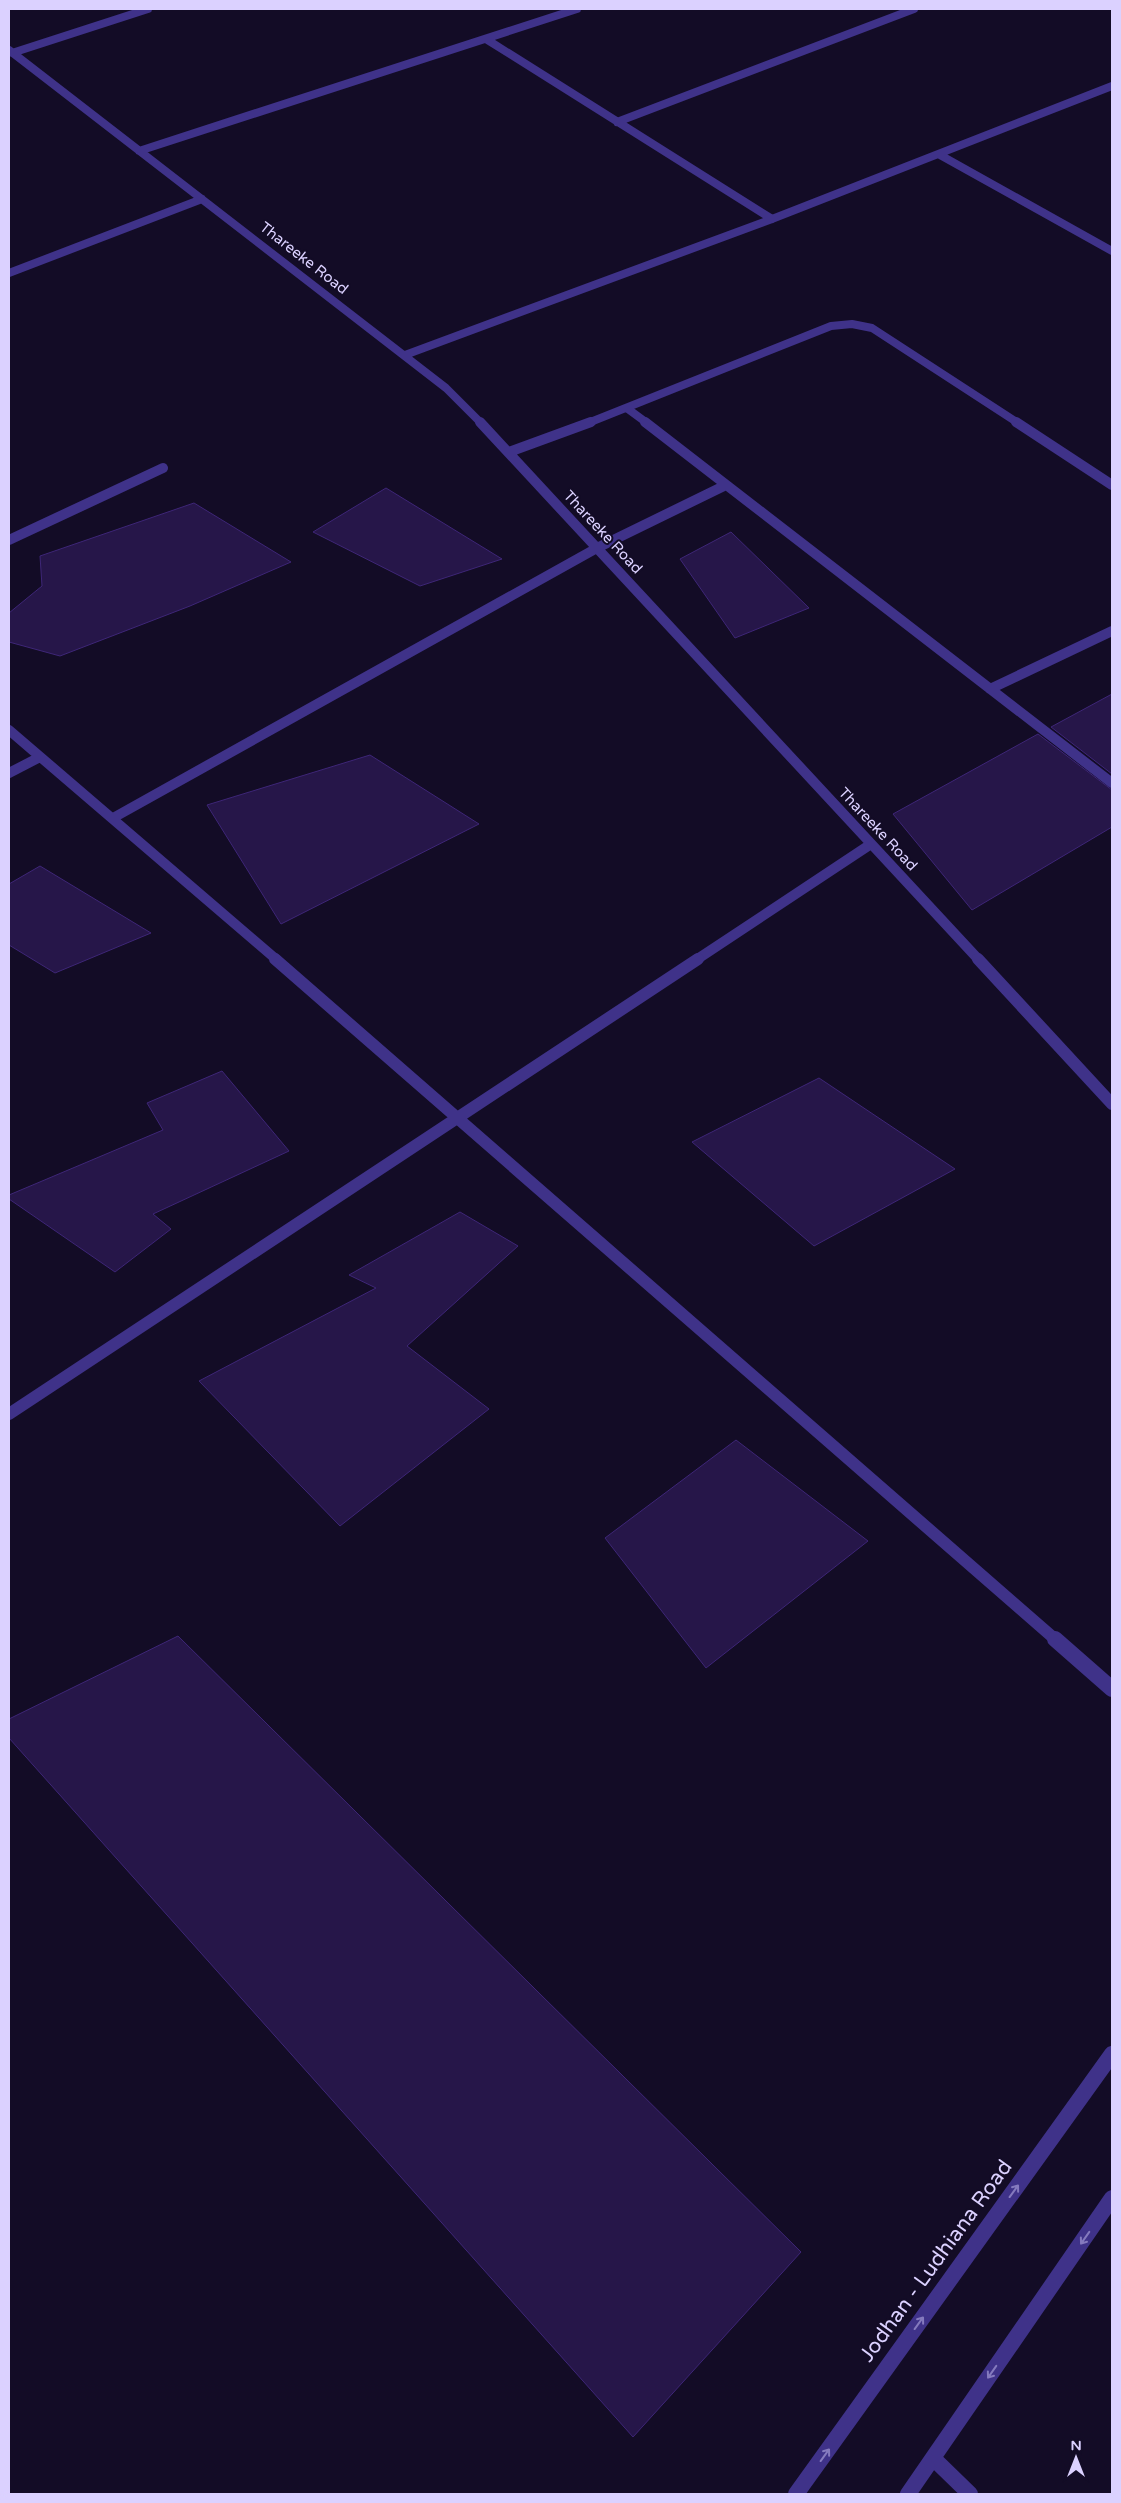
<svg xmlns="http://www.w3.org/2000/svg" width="1121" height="2503" viewBox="0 0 1121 2503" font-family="'Varela Round',sans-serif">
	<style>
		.building { fill: #261649; stroke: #3e2677 }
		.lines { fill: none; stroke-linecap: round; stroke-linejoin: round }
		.minor-far3 { stroke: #3f3289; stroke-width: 8 }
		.minor-far2 { stroke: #3f3289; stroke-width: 10 }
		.minor-far1 { stroke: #3f3289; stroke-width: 12 }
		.minor { stroke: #3f3289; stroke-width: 16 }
		.oneway { stroke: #857abe }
		.labels { text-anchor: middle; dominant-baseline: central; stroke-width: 4; stroke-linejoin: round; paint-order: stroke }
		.far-street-label { font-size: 15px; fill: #dbd1ff; stroke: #130c26 }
		.near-street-label { font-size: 21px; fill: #dbd1ff; stroke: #130c26 }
	</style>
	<rect width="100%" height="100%" fill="#130c26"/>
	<!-- building -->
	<path class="building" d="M386 488 502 559 420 586 313 532Z
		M194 503 291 562 190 606 60 656 9 642V613L42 586 40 556Z
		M731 532 809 608 735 638 680 559Z
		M1112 694V774L1051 727Z
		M1038 734 1112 790V827L972 910 893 814Z
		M370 755 479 824 281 924 207 805Z
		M40 866 151 933 55 973 9 945V884Z
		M222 1071 289 1151 153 1214 171 1229 115 1272 9 1199V1195L163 1130 147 1103Z
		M819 1078 955 1169 814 1246 692 1142Z
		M460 1212 518 1246 407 1346 489 1409 340 1526 199 1381 376 1288 349 1275Z
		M736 1440 868 1541 706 1668 605 1538Z
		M178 1636 801 2252 633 2437 9 1738V1719Z"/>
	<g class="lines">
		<!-- minor-far3 -->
		<path class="minor-far3" d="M486 39 772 219
			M9 50 446 388 481 423
			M12 53 148 9
			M617 122 914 9
			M139 151 577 9
			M940 155 1112 251
			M9 273 202 199
			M405 355 772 219 1112 86
			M628 409 647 423
			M588 423 831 326 852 324 872 328 1018 423"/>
		<!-- minor-far2 -->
		<path class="minor-far2" d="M480 422 979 960
			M645 422 1112 783
			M1016 422 1112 485
			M509 452 591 422
			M9 540 163 468
			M990 689 1112 631
			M9 730 277 960
			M9 773 40 757
			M113 818 597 548 726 485
			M696 960 871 844"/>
		<!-- minor-far1 -->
		<path class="minor-far1" d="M275 959 1056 1640
			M978 959 1112 1104
			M9 1414 698 959"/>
		<!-- minor -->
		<path class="minor" d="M1055 1639 1112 1689
			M933 2458 970 2494
			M796 2494 1112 2054
			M908 2494 1112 2198"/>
	</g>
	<!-- one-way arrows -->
	<defs><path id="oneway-shaft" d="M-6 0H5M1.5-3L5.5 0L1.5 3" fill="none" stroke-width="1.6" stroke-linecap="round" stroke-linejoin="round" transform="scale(1.25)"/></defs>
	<g class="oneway">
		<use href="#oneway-shaft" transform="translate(1014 2191) rotate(-54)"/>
		<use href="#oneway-shaft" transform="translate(1085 2238) rotate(125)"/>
		<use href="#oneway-shaft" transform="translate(919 2323) rotate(-54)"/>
		<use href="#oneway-shaft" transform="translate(992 2372) rotate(125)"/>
		<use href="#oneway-shaft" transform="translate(825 2455) rotate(-54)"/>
	</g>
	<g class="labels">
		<!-- far-street labels -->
		<g class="far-street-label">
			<text transform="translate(304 258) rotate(38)">Thareeke Road</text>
			<text transform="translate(603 532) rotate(47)">Thareeke Road</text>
			<text transform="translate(878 829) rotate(47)">Thareeke Road</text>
		</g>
		<!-- near-street labels -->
		<g class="near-street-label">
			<text transform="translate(936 2261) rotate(-54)">Jodhan - Ludhiana Road</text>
		</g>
	</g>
	<!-- border -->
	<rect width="1121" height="2503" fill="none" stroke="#dbd1ff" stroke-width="20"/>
	<!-- north arrow -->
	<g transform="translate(1076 2458)" stroke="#130c26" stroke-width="4" paint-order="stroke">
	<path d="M0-4L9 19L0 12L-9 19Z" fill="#dbd1ff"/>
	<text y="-8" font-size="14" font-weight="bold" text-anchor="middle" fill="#dbd1ff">N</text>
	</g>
</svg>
